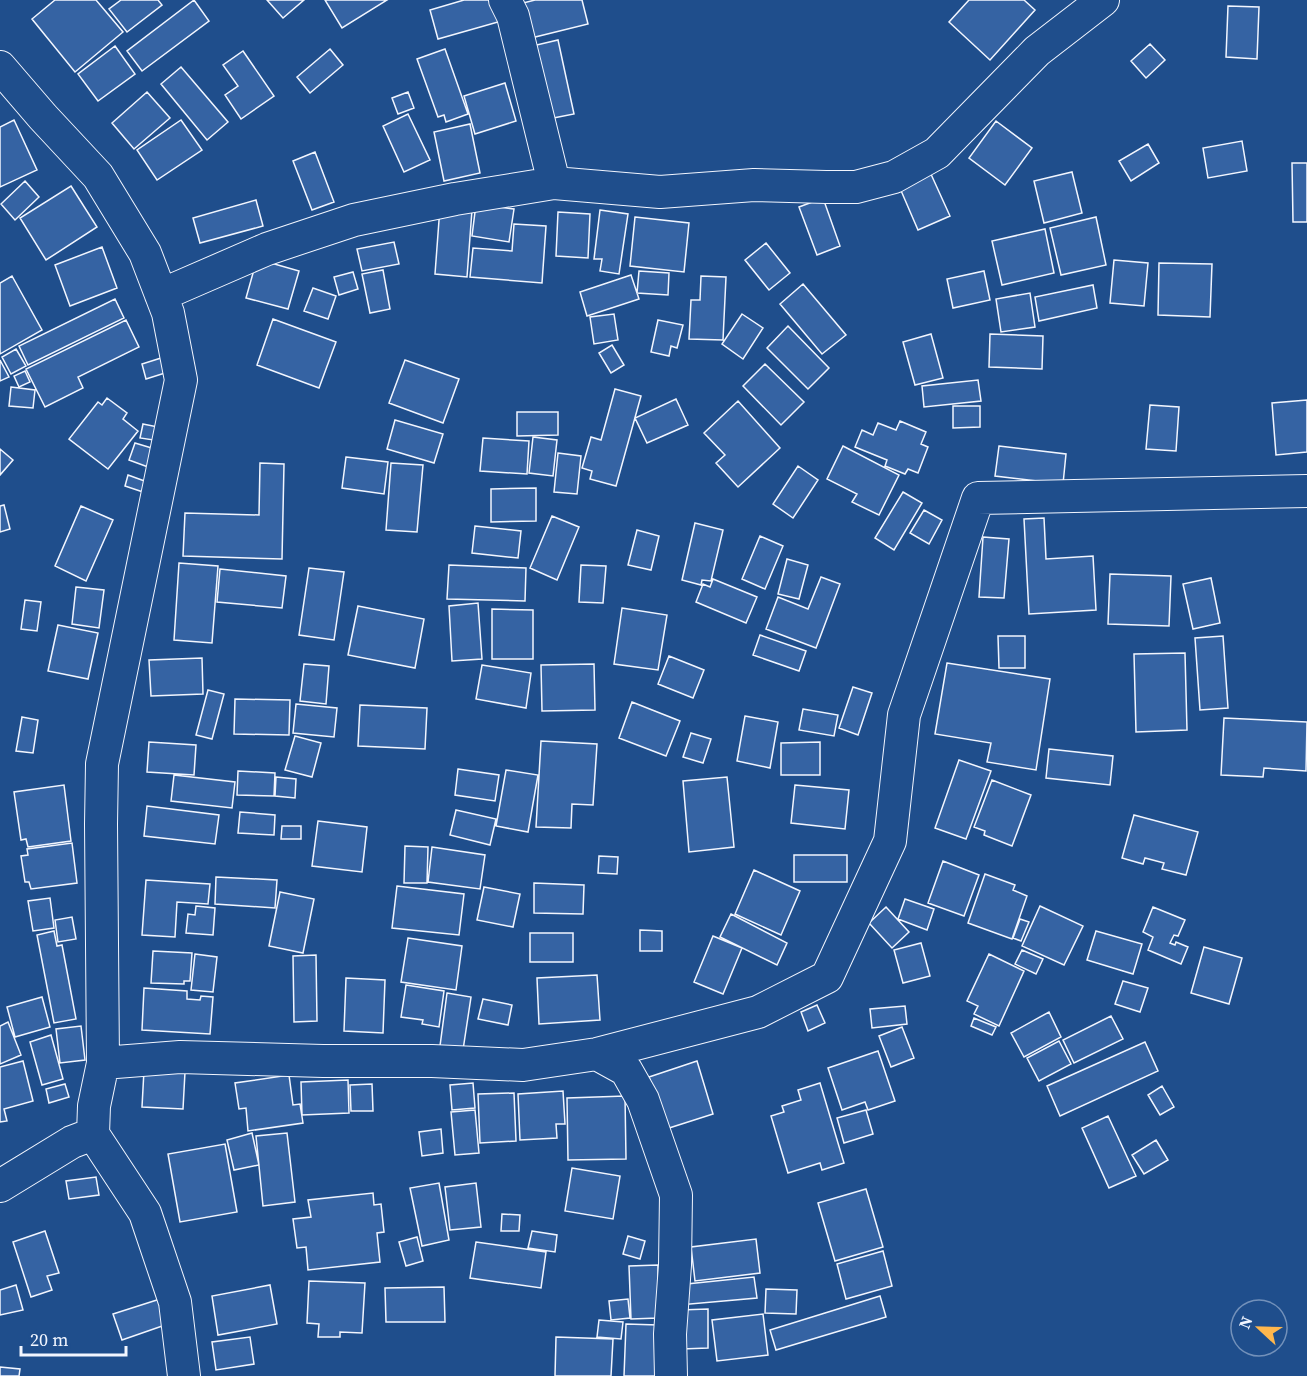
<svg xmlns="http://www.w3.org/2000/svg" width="1307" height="1376" viewBox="0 0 1307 1376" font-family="'Source Serif 4',serif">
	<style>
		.building { fill: #3563a3; stroke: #f2f6ff; stroke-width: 1.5 }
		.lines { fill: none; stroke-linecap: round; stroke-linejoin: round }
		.street-casing { stroke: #f2f6ff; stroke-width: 34 }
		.street { stroke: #1f4e8c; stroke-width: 32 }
	</style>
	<rect width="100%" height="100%" fill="#1f4e8c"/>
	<!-- building -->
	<path class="building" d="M55 0H96L123 32 75 72 32 19Z
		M121 0H158L162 5 127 32 109 9Z
		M194 0 209 21 142 71 127 51Z
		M267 0H304L283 18Z
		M325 0H387L342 28Z
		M464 0H499L505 20 438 39 430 10Z
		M535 0H582L588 24 527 39 519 4Z
		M969 0H1024L1035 10 990 60 949 22Z
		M1228 6 1259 7 1257 59 1226 57Z
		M558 40 574 114 543 120 528 47Z
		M1150 44 1165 60 1146 78 1131 61Z
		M115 46 135 74 98 101 78 74Z
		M330 49 343 65 310 93 297 77Z
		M445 49 468 114 446 122 444 115 438 117 417 59Z
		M243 51 274 96 241 119 225 95 238 86 223 65Z
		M181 67 228 122 207 140 161 84Z
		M505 83 516 121 475 134 464 96Z
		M147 92 170 118 134 149 112 123Z
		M408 92 414 108 398 114 392 98Z
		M408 114 430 160 404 172 383 126Z
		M14 120 37 170 0 187V127Z
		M181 120 202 150 157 180 137 150Z
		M996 121 1032 148 1005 185 969 158Z
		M470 124 480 173 444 181 434 132Z
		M1242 141 1247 171 1208 178 1203 148Z
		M1148 144 1159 163 1131 181 1119 161Z
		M315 152 334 202 312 210 293 161Z
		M1292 163H1307V222H1293Z
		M930 172 950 216 918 230 899 186Z
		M1072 172 1082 213 1044 223 1034 181Z
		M25 181 39 197 15 220 1 204Z
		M71 186 97 227 46 260 20 218Z
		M823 198 840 246 817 255 799 207Z
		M256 200 263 226 200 243 193 218Z
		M476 204 514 209 509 242 472 236Z
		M440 207 472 210 467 277 435 274Z
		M600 210 628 214 619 274 600 271 602 259H594Z
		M558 212 590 214 588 258 556 256Z
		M635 217 689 223 684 272 630 266Z
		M1096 217 1106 265 1061 275 1050 228Z
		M514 224 546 226 542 283 470 277 473 248 512 251Z
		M1045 229 1054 273 1002 285 992 241Z
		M394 242 399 264 362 271 357 249Z
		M766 243 790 273 769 290 745 260Z
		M102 247 117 288 70 306 55 265Z
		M257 259 299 271 288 309 246 298Z
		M1114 260 1148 263 1144 306 1110 303Z
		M1159 263 1212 264 1210 317 1158 315Z
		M383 270 390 309 370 313 362 274Z
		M639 271 669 273 668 295 637 293Z
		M984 271 990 300 953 308 947 279Z
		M353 272 358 289 339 295 334 277Z
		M631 275 639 299 587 316 580 292Z
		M12 276 42 330 0 354V283Z
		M701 276 726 277 723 340 689 339 691 300H700Z
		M803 284 846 335 822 354 780 304Z
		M1093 285 1097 308 1039 321 1035 297Z
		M313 288 336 296 328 319 304 311Z
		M1030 293 1035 327 1001 332 996 299Z
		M115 299 124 318 28 365 19 346Z
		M614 314 618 340 594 344 590 317Z
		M742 314 763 328 743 359 722 344Z
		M273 319 336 342 319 388 257 365Z
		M126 320 139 347 78 377 83 388 45 407 26 369Z
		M658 320 683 325 677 348 671 346 669 356 651 352Z
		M788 326 829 368 808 389 767 348Z
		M931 334 943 378 915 385 903 342Z
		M990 334 1043 336 1042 369 989 367Z
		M612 345 624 365 611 373 599 353Z
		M16 349 26 366 11 374 2 357Z
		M161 358 165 373 146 379 142 364Z
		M0 360 9 377 0 381Z
		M405 360 459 379 443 423 389 403Z
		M765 364 804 402 781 425 743 386Z
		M25 371 30 382 19 387 14 376Z
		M978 380 981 401 924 407 922 386Z
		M11 387 35 390 33 408 9 406Z
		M615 389 641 396 616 486 590 479 592 471 582 468 591 437 601 440Z
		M107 398 127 413 123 419 138 431 108 469 69 439 98 402 102 405Z
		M676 399 688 425 647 443 635 418Z
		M1307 400V452L1276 455 1272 403Z
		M738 401 780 448 738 487 716 463 725 455 704 433Z
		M1150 405 1179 407 1176 451 1146 449Z
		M953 406H980V427L953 428Z
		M517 412H558V435L517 436Z
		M395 420 443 434 434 463 387 449Z
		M900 421 926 432 921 444 928 447 918 473 908 469 905 474 885 466 887 460 855 447 862 430 873 435 878 423 896 430Z
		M143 424 163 428 160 441 140 438Z
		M533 437 557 440 553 476 529 473Z
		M483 438 529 441 527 474 480 471Z
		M135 443 155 449 148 467 129 460Z
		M843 446 899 475 879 515 852 502 857 494 827 479Z
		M999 446 1066 454 1063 484 995 476Z
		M0 449 13 460 0 475Z
		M558 453 581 456 577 494 554 492Z
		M346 457 388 462 384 494 342 488Z
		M260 463 284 464 282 559 183 556 185 513 259 515Z
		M391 463 423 465 417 532 386 530Z
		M798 466 818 480 793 518 773 504Z
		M128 475 150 483 146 493 125 486Z
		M536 488V521L491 522V489Z
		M903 492 922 503 894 550 875 538Z
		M4 505 10 529 0 532V506Z
		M81 506 113 520 86 581 55 566Z
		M924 510 942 520 929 544 910 533Z
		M552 516 579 527 557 580 530 568Z
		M1044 518 1046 559 1093 556 1096 610 1029 614 1024 519Z
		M695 523 723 530 711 581 702 580 701 585 682 580Z
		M475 526 521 531 518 558 472 553Z
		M637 530 659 536 651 570 628 565Z
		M760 536 783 546 765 589 742 579Z
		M983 537 1009 539 1004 598 979 597Z
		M787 559 808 565 799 599 778 594Z
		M179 563 218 566 212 643 174 640Z
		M449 565 526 568 525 601 447 599Z
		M581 565 606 566 603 603 579 602Z
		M309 568 344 572 334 640 299 635Z
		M220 569 286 576 282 608 217 602Z
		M1110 574 1171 576 1169 626 1108 624Z
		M821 577 840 584 816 648 766 629 778 597 808 609Z
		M1211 578 1220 623 1193 629 1183 584Z
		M713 579 757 597 746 623 696 602 703 584 710 587Z
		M76 587 104 590 99 628 72 624Z
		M25 600 41 602 37 631 21 629Z
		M478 603 482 659 452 661 449 606Z
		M358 606 424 619 415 668 348 655Z
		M622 608 667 615 658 670 614 664Z
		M492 609 533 610V659H492Z
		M58 625 98 633 88 679 48 671Z
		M760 635 806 651 799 671 753 655Z
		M998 636H1025V668H999Z
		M1223 636 1228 708 1200 710 1195 638Z
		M1185 653 1187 730 1136 732 1134 654Z
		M669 656 704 670 693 698 658 684Z
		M202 658 203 694 151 696 149 660Z
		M947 663 1050 679 1036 770 987 762 991 743 935 734Z
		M304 664 329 666 326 704 300 701Z
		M594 664 595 710 542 711 541 665Z
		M482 665 531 673 526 708 476 699Z
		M853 687 872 693 858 735 839 728Z
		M208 690 224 694 212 739 196 735Z
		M235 699 290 700 289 735 234 734Z
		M632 702 680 721 666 756 619 738Z
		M296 704 337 708 334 737 293 733Z
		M360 705 427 708 425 749 358 746Z
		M803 709 838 715 834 736 799 730Z
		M745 716 778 722 770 768 737 761Z
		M22 717 38 720 33 753 16 751Z
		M1224 718 1307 722 1306 771 1264 768 1263 777 1221 775Z
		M691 733 711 739 703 763 683 757Z
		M295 736 321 743 312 777 285 770Z
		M541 741 597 744 593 805 572 804 571 828 536 827Z
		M149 742 196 745 194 775 147 772Z
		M820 742V775H781V743Z
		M1049 749 1113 756 1110 785 1046 778Z
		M959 760 991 771 966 839 935 828Z
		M458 769 499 775 495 801 455 795Z
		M506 770 538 775 528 832 496 826Z
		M238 771 275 773 274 796 237 795Z
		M174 775 235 782 232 808 171 801Z
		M276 777 296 779 295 798 275 796Z
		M727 777 734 847 689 852 683 781Z
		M992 780 1031 795 1012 846 984 835 985 831 974 827Z
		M64 785 71 841 28 847 26 839 21 840 14 792Z
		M795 785 849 790 845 829 791 823Z
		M147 806 219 815 215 844 144 836Z
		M456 810 496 819 490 845 450 835Z
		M240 812 275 815 274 835 238 833Z
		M1134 815 1198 832 1186 875 1162 869 1164 863 1145 858 1143 864 1122 858Z
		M318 821 367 827 362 872 312 866Z
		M282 826H301V839H281Z
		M72 843 77 883 31 889 29 882H25L21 856 28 855 27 849Z
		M405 846 428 847 427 883H404Z
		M432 847 485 855 480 889 428 882Z
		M794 855H847V882H794Z
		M599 856 618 857 617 874 598 873Z
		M943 861 979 875 964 916 928 903Z
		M754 870 800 891 781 935 735 914Z
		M985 874 1015 885 1013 890 1027 896 1012 939 968 923Z
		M216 877 277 880 275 908 215 904Z
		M146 880 210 884 208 904 177 902 175 937 142 935Z
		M534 883 584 885 583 914 534 913Z
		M397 886 464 894 459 935 392 928Z
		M484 887 520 894 513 927 477 920Z
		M280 892 314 899 303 953 269 946Z
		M50 898 54 928 33 931 28 901Z
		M905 899 934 909 927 930 898 919Z
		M196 906 215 908 213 935 186 933 188 914 195 915Z
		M1040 906 1083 926 1064 965 1022 946Z
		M886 907 909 932 892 948 869 923Z
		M1153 907 1185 920 1178 936 1174 935 1170 943 1175 945 1176 942 1188 947 1181 964 1148 950 1153 937 1143 932Z
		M731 914 787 943 777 965 720 937Z
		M72 917 76 939 58 942 55 920Z
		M1020 919 1029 922 1021 941 1013 938Z
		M640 930 662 931V951H640Z
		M54 931 57 946 62 945 76 1019 54 1023 37 935Z
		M1096 931 1142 944 1133 974 1087 960Z
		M530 933H573V962H530Z
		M713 936 742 948 723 994 694 982Z
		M408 938 462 946 456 990 401 982Z
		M921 943 930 976 903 983 894 950Z
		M1204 947 1242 958 1229 1004 1191 993Z
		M1022 950 1043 959 1036 974 1015 964Z
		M153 951 192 953 190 981H184V984L151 983Z
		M195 954 217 957 213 992 191 990Z
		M989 954 1024 971 999 1026 974 1014 978 1006 967 1001Z
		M316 955 317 1021 294 1022 293 956Z
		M597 975 600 1020 539 1024 537 978Z
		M346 978 385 980 383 1033 344 1031Z
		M1123 981 1148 988 1140 1012 1115 1004Z
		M406 985 444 991 439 1027 422 1024 423 1020 401 1017Z
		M144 988 187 991V999L200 1000 201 996 213 997 210 1034 142 1030Z
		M447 993 471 997 463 1050 440 1046Z
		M42 997 50 1027 15 1037 7 1007Z
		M483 999 512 1005 508 1025 478 1019Z
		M817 1005 825 1023 808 1031 801 1012Z
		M905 1006 907 1024 872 1028 870 1009Z
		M1049 1012 1061 1037 1024 1057 1011 1033Z
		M1111 1016 1123 1039 1074 1063 1063 1040Z
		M974 1018 996 1027 992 1035 971 1026Z
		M8 1022 21 1055 0 1064V1026Z
		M81 1026 85 1060 60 1063 56 1029Z
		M902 1027 914 1058 891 1067 879 1036Z
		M51 1035 63 1079 42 1085 30 1042Z
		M1059 1041 1071 1064 1039 1081 1027 1058Z
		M1145 1042 1158 1071 1060 1116 1047 1086Z
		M878 1051 895 1101 868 1110 865 1102 842 1110 828 1068Z
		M23 1061 33 1101 4 1109 7 1121 0 1122V1067Z
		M697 1061 713 1114 666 1129 649 1077Z
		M144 1070 185 1072 183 1109 142 1107Z
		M289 1075 293 1105 300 1104 303 1123 248 1131 246 1108 239 1109 235 1083Z
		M348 1080 349 1113 302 1115 301 1082Z
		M473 1083 475 1108 452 1110 450 1085Z
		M820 1083 844 1163 822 1170 820 1163 788 1173 771 1116 784 1112 782 1106 801 1100 798 1090Z
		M65 1084 69 1097 49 1103 46 1089Z
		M372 1084 373 1111H351L350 1085Z
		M1162 1086 1174 1107 1160 1115 1148 1095Z
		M563 1091 565 1124H556L557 1138 520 1140 518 1094Z
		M514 1093 516 1141 480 1143 478 1094Z
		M625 1096 626 1159 568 1160 567 1098Z
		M475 1110 479 1153 455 1155 451 1112Z
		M866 1110 873 1134 844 1143 837 1118Z
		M1108 1116 1136 1176 1109 1188 1082 1128Z
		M441 1129 443 1153 422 1156 419 1132Z
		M252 1133 259 1165 234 1170 227 1140Z
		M287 1133 295 1202 263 1206 256 1136Z
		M1156 1140 1168 1160 1144 1174 1132 1155Z
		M225 1144 237 1212 180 1222 168 1154Z
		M572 1168 620 1176 613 1219 565 1211Z
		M96 1177 99 1195 69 1199 66 1181Z
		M439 1183 449 1240 422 1246 410 1188Z
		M476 1183 481 1227 450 1230 445 1187Z
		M866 1189 883 1247 835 1261 818 1203Z
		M373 1193 374 1205 381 1204 384 1232 377 1233 380 1262 308 1270 306 1247 297 1248 293 1219 311 1217 308 1200Z
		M502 1214 520 1215 519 1231H501Z
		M45 1231 59 1273 47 1276 52 1290 31 1297 13 1242Z
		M532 1231 557 1235 555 1252 528 1248Z
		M628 1236 645 1241 640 1259 623 1254Z
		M417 1237 423 1261 406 1266 399 1242Z
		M756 1239 760 1273 695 1281 691 1247Z
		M476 1242 546 1252 541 1288 470 1278Z
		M883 1251 892 1286 846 1299 837 1264Z
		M658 1265V1318L631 1319 629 1266Z
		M754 1277 757 1298 679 1305 677 1285Z
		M309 1281 365 1283 362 1333 340 1332V1337H318L319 1324 307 1323Z
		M16 1285 23 1310 0 1315V1290Z
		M270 1285 277 1324 218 1335 212 1296Z
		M444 1287 445 1322H386L385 1288Z
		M766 1289 797 1290 796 1314 765 1313Z
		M880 1296 886 1317 776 1350 770 1330Z
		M160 1299 168 1324 122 1340 113 1314Z
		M628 1299 630 1318 611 1320 609 1301Z
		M708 1309V1348L682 1349 680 1310Z
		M763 1314 768 1355 717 1361 712 1320Z
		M599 1320 623 1322 621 1339 597 1337Z
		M626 1324 658 1325 657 1376H624Z
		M250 1337 254 1364 216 1370 212 1342Z
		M556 1337 613 1339 611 1376H555Z
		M0 1367 20 1369 19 1376H0Z"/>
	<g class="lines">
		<!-- street casing -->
		<g class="street-casing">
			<path id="street" d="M505 0 513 16 554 183
				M0 67 43 117 98 176 145 253 168 313 181 380 102 764 101 824 103 1063 94 1106 93 1134 72 1142 0 1186
				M161 295 267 249 354 220 455 199 554 183 660 192 754 185 826 187H856L894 177 937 153 1037 51 1103 0
				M597 1054 626 1070 643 1100 676 1195 675 1265 670 1334 671 1376
				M103 1063 180 1057 323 1061H432L523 1065 597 1054 758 1012 827 977 890 841 904 715 978 498 1307 491
				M93 1134 145 1213 175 1302 184 1376"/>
		</g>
		<!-- street -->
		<use href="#street" class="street"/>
	</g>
	<!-- north arrow -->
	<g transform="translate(1259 1328) rotate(292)"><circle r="28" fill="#1f4e8c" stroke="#7391ba" stroke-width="1.5"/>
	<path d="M0-4.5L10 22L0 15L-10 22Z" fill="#ffb74d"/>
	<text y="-9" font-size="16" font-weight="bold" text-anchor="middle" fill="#f2f6ff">N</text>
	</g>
	<!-- scale -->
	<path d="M21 1346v9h105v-9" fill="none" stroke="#f2f6ff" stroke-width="3"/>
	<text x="30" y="1346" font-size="18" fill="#f2f6ff" stroke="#1f4e8c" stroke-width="4.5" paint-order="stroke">20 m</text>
</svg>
